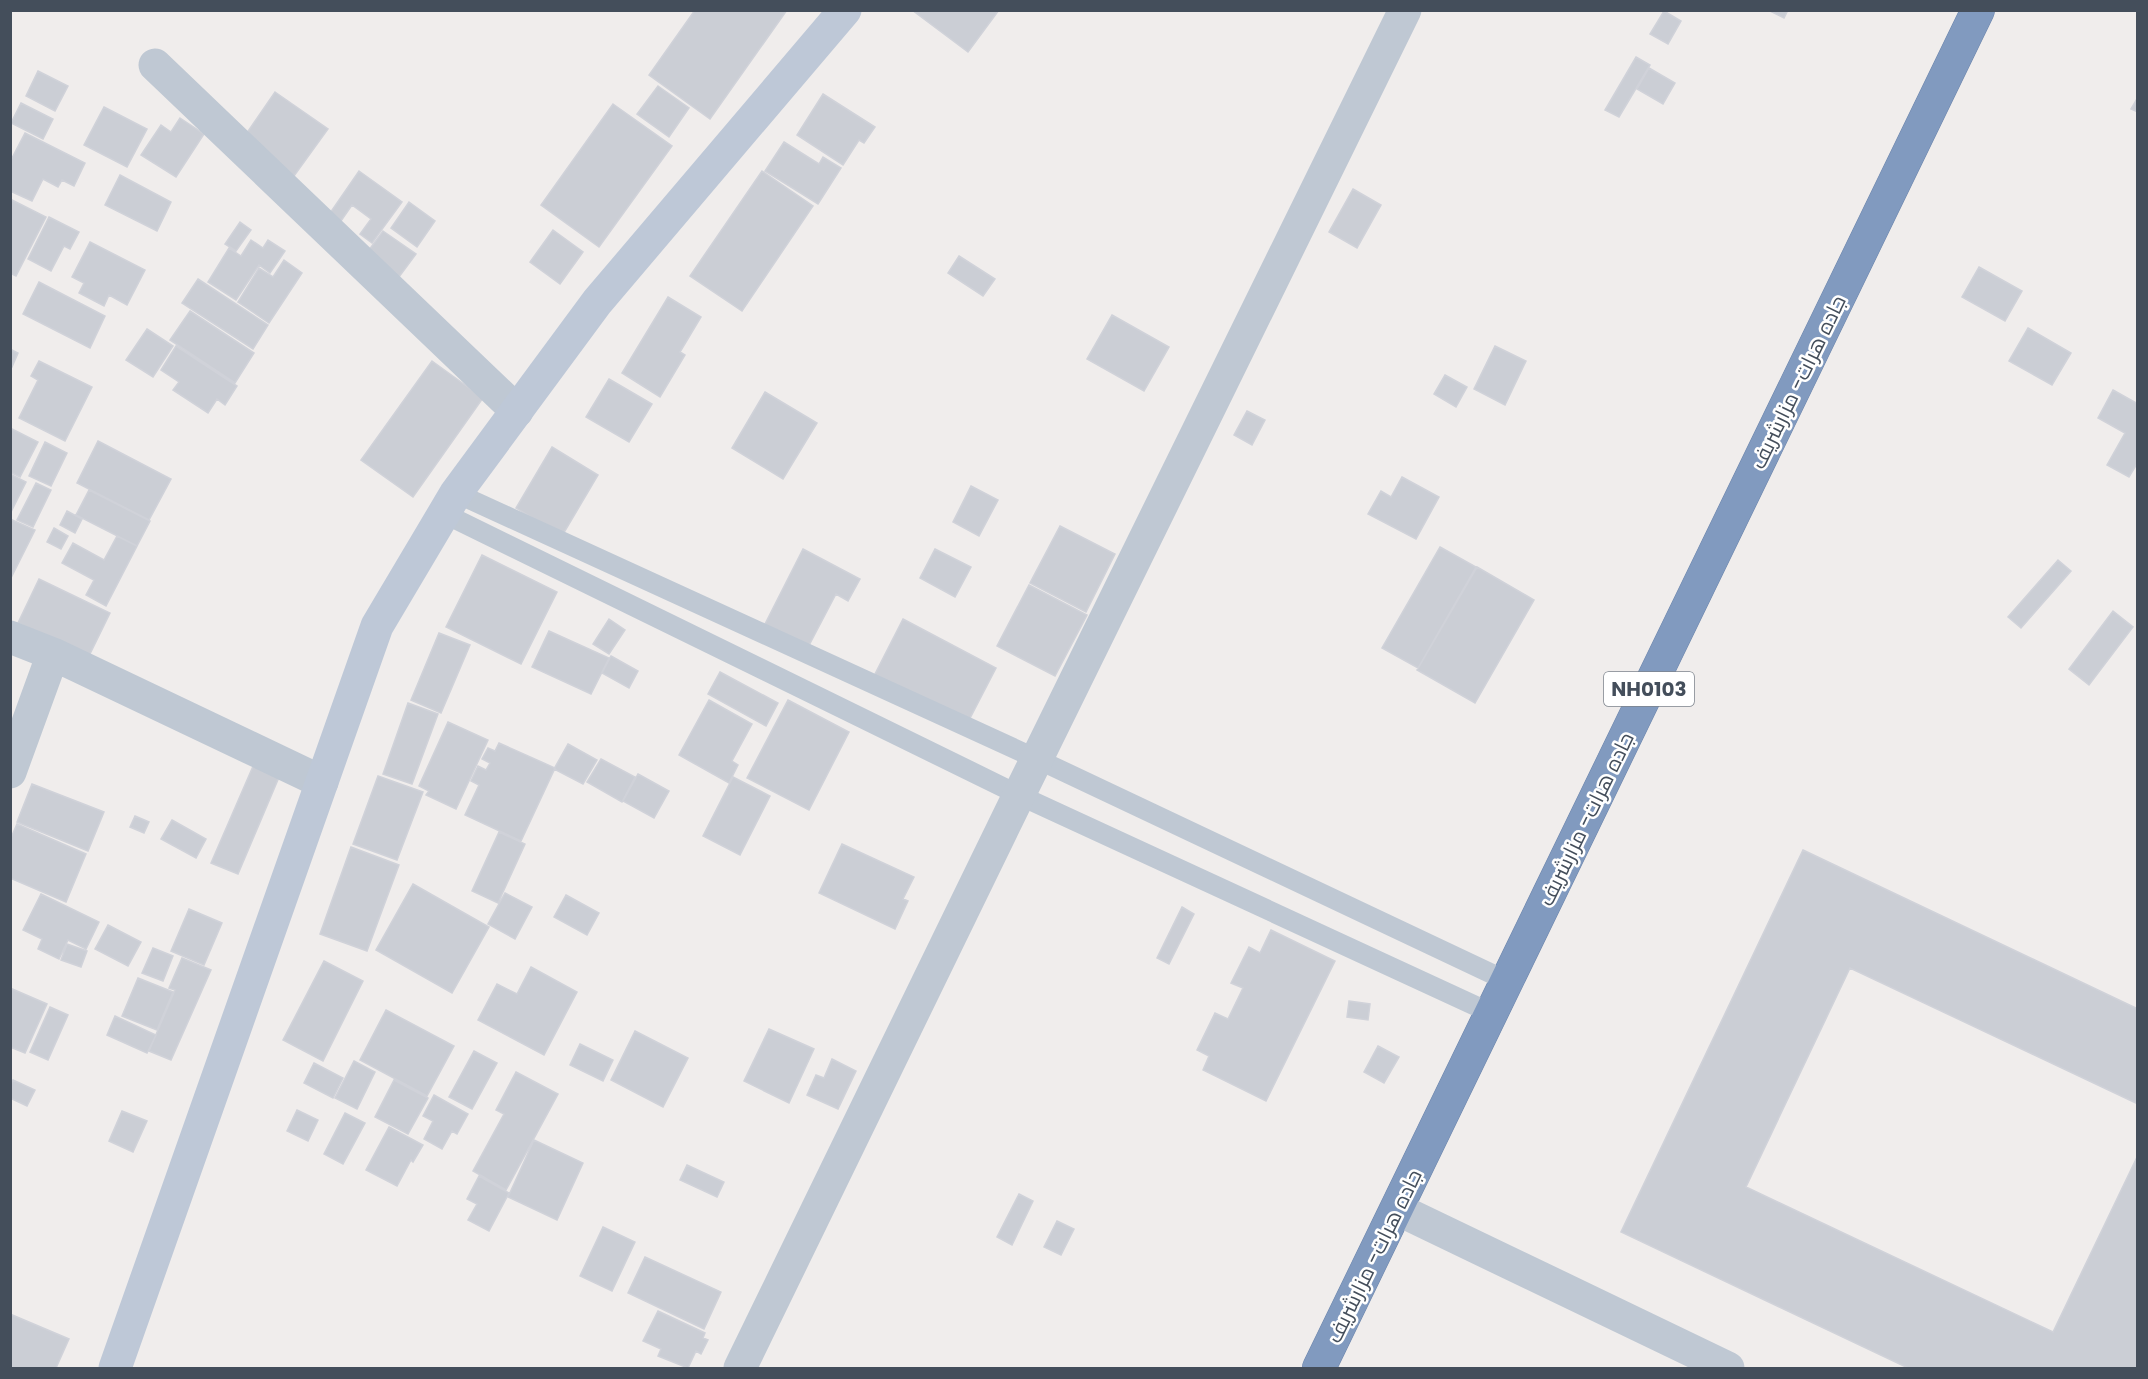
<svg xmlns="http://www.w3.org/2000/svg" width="2148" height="1379" viewBox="0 0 2148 1379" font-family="Poppins,Cairo,sans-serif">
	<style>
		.building { fill: #cbced5; stroke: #d0d2d9; stroke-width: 1.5 }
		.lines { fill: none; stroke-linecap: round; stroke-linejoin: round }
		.highway-casing { stroke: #6c85ab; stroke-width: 34 }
		.lane { stroke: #bfc8d3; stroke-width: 20 }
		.street { stroke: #bfc8d3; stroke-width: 33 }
		.secondary { stroke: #bec8d7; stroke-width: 33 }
		.highway { stroke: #819abf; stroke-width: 33 }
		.labels { text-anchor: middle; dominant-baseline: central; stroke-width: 5; stroke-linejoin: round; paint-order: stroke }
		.shield { fill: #fff; stroke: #7c838c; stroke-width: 1.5 }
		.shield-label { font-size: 20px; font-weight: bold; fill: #444e5b }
		.street-label { font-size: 21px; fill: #444e5b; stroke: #fff }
	</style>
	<rect width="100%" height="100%" fill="#f0edec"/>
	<!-- building -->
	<path class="building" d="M695 10H787L710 119 649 75Z
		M912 10H999L968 52Z
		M1768 10H1788L1784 18Z
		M1664 11 1681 21 1668 44 1650 34Z
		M1636 57 1650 65 1619 117 1605 110Z
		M1649 68 1675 83 1663 104 1637 89Z
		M38 71 68 86 55 111 26 96Z
		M658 86 689 108 669 137 637 114Z
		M275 92 328 129 294 176 242 140Z
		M823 94 875 127 864 143 859 140 843 165 797 135Z
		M2138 97V112L2131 109Z
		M21 103 53 119 43 139 11 123Z
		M613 104 672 146 599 247 541 205Z
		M104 107 147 129 127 167 84 145Z
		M180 118 204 134 176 177 141 155 161 125 171 132Z
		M25 133 85 163 74 186 62 180 58 187 43 179 32 201 10 191V162Z
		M784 142 819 164 823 157 841 168 818 204 765 171Z
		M359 171 402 202 372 243 360 234 371 219 352 205 341 221 330 213Z
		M762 171 813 206 742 311 690 276Z
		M120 175 171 202 157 231 105 205Z
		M1353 189 1381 205 1357 248 1329 232Z
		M10 199 46 217 16 276 10 273Z
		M409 202 435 221 417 247 391 228Z
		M49 217 79 232 70 249 64 246 51 271 28 259Z
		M240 222 251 230 236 251 225 244Z
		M553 230 583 252 560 284 530 262Z
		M383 231 416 254 396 281 363 258Z
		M251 240 263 248 268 240 285 251 270 273 259 265 236 300 208 282 229 248 241 256Z
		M90 242 145 270 127 305 109 295 104 306 79 293 84 283 72 277Z
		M959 256 995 279 983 296 948 273Z
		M284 260 302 273 269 323 238 302 259 268 273 277Z
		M1979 267 2022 291 2005 321 1962 297Z
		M198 279 268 325 253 349 182 303Z
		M39 282 105 316 90 348 23 314Z
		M668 297 701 317 680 352 685 355 660 397 622 373Z
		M190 311 254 353 235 383 170 340Z
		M1112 315 1169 347 1144 391 1087 359Z
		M2028 328 2071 353 2052 385 2009 361Z
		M147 329 173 346 153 377 126 360Z
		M176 346 237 386 225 405 217 399 208 413 173 390 179 382 161 370Z
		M1495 346 1526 361 1505 405 1474 389Z
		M10 349 18 353 12 367 10 366Z
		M39 361 92 387 65 441 19 418 38 380 31 376Z
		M432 361 483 398 413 497 361 460Z
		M1445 375 1467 387 1456 407 1434 394Z
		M609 379 652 404 629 442 586 417Z
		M2113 390 2138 404V462L2129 477 2107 465 2125 433 2098 418Z
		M765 392 817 423 783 479 732 448Z
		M1247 411 1265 420 1252 445 1234 435Z
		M10 428 38 442 20 477 10 472Z
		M98 441 171 479 149 520 77 483Z
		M45 442 67 453 51 486 29 476Z
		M552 447 598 475 562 536 516 508Z
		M10 474 26 482 10 514Z
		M1402 477 1439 497 1416 539 1368 514 1381 491 1391 497Z
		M36 483 51 490 33 527 17 520Z
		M971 486 998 500 979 536 953 522Z
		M89 490 150 521 137 546 76 515Z
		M67 511 82 519 75 533 60 525Z
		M10 519 35 530 10 580Z
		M1060 526 1115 554 1086 612 1030 583Z
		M54 528 68 536 61 549 47 542Z
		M117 536 137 546 106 606 86 595 94 580 62 563 73 543 104 560Z
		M1440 547 1476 567 1418 668 1382 648Z
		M803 549 860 579 848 601 836 594 805 653 762 630Z
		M935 549 971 567 955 597 920 578Z
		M482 555 557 592 521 664 446 627Z
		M2058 560 2071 571 2021 628 2008 617Z
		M1477 567 1534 600 1475 703 1417 670Z
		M39 579 110 613 88 658 18 623Z
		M1029 585 1087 615 1055 676 997 646Z
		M2113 611 2133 627 2089 685 2069 669Z
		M609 619 625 630 609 654 593 644Z
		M903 619 996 668 967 724 874 676Z
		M549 631 609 658 591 694 532 667Z
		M439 633 470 645 441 713 411 700Z
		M611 656 638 671 629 688 602 673Z
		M720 672 778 703 766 726 708 694Z
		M709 700 752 724 732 761 738 765 729 783 679 755Z
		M788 700 849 732 809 810 747 778Z
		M408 703 438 714 412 784 383 774Z
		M448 722 488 740 456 809 426 795 429 791 419 786Z
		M499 743 555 768 521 841 465 815 479 785 471 781 478 766 486 770 490 763 482 759 488 748 495 751Z
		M568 744 597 760 583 784 554 769Z
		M601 759 635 777 622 802 587 782Z
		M254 764 280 775 238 874 211 863Z
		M638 774 669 791 654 818 623 801Z
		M378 776 423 792 397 860 353 844Z
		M733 777 770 796 740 855 703 836Z
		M32 784 104 812 88 851 17 822Z
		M135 816 149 822 144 833 130 827Z
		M172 820 206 839 196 858 161 839Z
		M17 824 86 854 66 902 10 878V840Z
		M499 832 525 844 498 903 472 891Z
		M842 844 914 877 903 899 908 901 895 929 819 893Z
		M351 847 399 865 367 951 320 934Z
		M1803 850 2138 1009V1104L1850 968 1746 1187 2053 1332 2138 1155V1368H1908L1621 1232Z
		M413 884 489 927 452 993 376 950Z
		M505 893 532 907 515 939 488 924Z
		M41 894 99 922 86 949 68 940 59 959 38 949 42 939 23 930Z
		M566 895 599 913 587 935 554 917Z
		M1182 907 1194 914 1169 964 1157 958Z
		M189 909 222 923 204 965 171 951Z
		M108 925 141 942 128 966 95 949Z
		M1271 930 1335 961 1266 1101 1203 1070 1209 1056 1197 1050 1215 1013 1228 1019 1243 988 1231 983 1249 947 1260 953Z
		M67 944 87 951 81 967 61 960Z
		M153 948 173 956 163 981 142 973Z
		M182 958 211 970 171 1060 149 1051 175 990 169 988Z
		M324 961 363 981 323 1061 283 1040Z
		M531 967 577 992 544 1055 478 1020 497 984 517 994Z
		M138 978 173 992 157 1030 122 1016Z
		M10 988 47 1004 25 1053 10 1047Z
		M1349 1001 1370 1004 1368 1020 1347 1017Z
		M50 1007 68 1015 48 1060 30 1052Z
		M386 1010 454 1046 427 1096 360 1060Z
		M115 1016 156 1035 147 1053 107 1035Z
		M769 1029 814 1049 789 1103 744 1081Z
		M635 1031 688 1058 663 1107 611 1080Z
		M580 1044 613 1060 603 1081 570 1065Z
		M1378 1046 1399 1057 1384 1083 1364 1072Z
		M474 1051 497 1063 472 1109 449 1097Z
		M832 1059 856 1071 838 1109 807 1095 816 1075 824 1078Z
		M354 1061 375 1072 357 1109 335 1098Z
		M314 1063 343 1078 333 1098 304 1083Z
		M516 1072 558 1094 506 1190 473 1171 504 1114 496 1110Z
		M13 1080 35 1090 27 1106 10 1098V1087Z
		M394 1080 428 1098 408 1134 375 1117Z
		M434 1095 468 1114 457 1134 452 1131 442 1149 424 1139 433 1121 423 1116Z
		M297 1110 318 1120 308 1141 287 1131Z
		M122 1111 147 1121 133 1152 109 1141Z
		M345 1113 365 1123 343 1164 324 1154Z
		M389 1127 423 1145 413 1162 411 1160 397 1186 366 1170Z
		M534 1140 583 1163 557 1220 508 1197Z
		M687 1165 724 1182 717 1197 680 1180Z
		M479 1176 509 1193 489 1231 468 1220 477 1204 467 1199Z
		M1019 1194 1033 1201 1012 1245 997 1237Z
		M1057 1221 1074 1229 1061 1255 1044 1247Z
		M603 1227 635 1242 612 1291 580 1276Z
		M645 1257 721 1292 704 1329 628 1293Z
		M658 1311 705 1333 703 1338 708 1340 701 1354 696 1351 688 1368 658 1356 661 1349 643 1341Z
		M10 1314 69 1339 56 1368H10Z"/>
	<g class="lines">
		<!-- highway casing -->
		<g class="highway-casing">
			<path id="highway" d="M1319 1368 1978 10"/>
		</g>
		<!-- lane -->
		<path class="lane" d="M456 493 1037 759 1507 981
			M443 513 1019 795 1491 1013"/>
		<!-- street -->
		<path class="street" d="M155 65 517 411
			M10 637 53 654 322 782
			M10 772 53 654
			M1397 1209 1728 1368
			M740 1368 1019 795 1405 10"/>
		<!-- secondary -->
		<path class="secondary" d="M115 1368 377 626 456 493 597 302 845 10"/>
		<!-- highway -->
		<use href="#highway" class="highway"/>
	</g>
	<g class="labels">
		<!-- shield labels -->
		<rect class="shield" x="1604" y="672" width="90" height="34" rx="4.5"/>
		<g class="shield-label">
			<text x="1649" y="689">NH0103</text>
		</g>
		<!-- street labels -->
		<g class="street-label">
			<text transform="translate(1798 382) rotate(-64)">جاده هرات- مزارشریف</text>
			<text transform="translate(1586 819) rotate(-64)">جاده هرات- مزارشریف</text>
			<text transform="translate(1374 1256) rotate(-64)">جاده هرات- مزارشریف</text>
		</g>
	</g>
	<!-- border -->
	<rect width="2148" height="1379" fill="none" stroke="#444e5b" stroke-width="24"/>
</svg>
